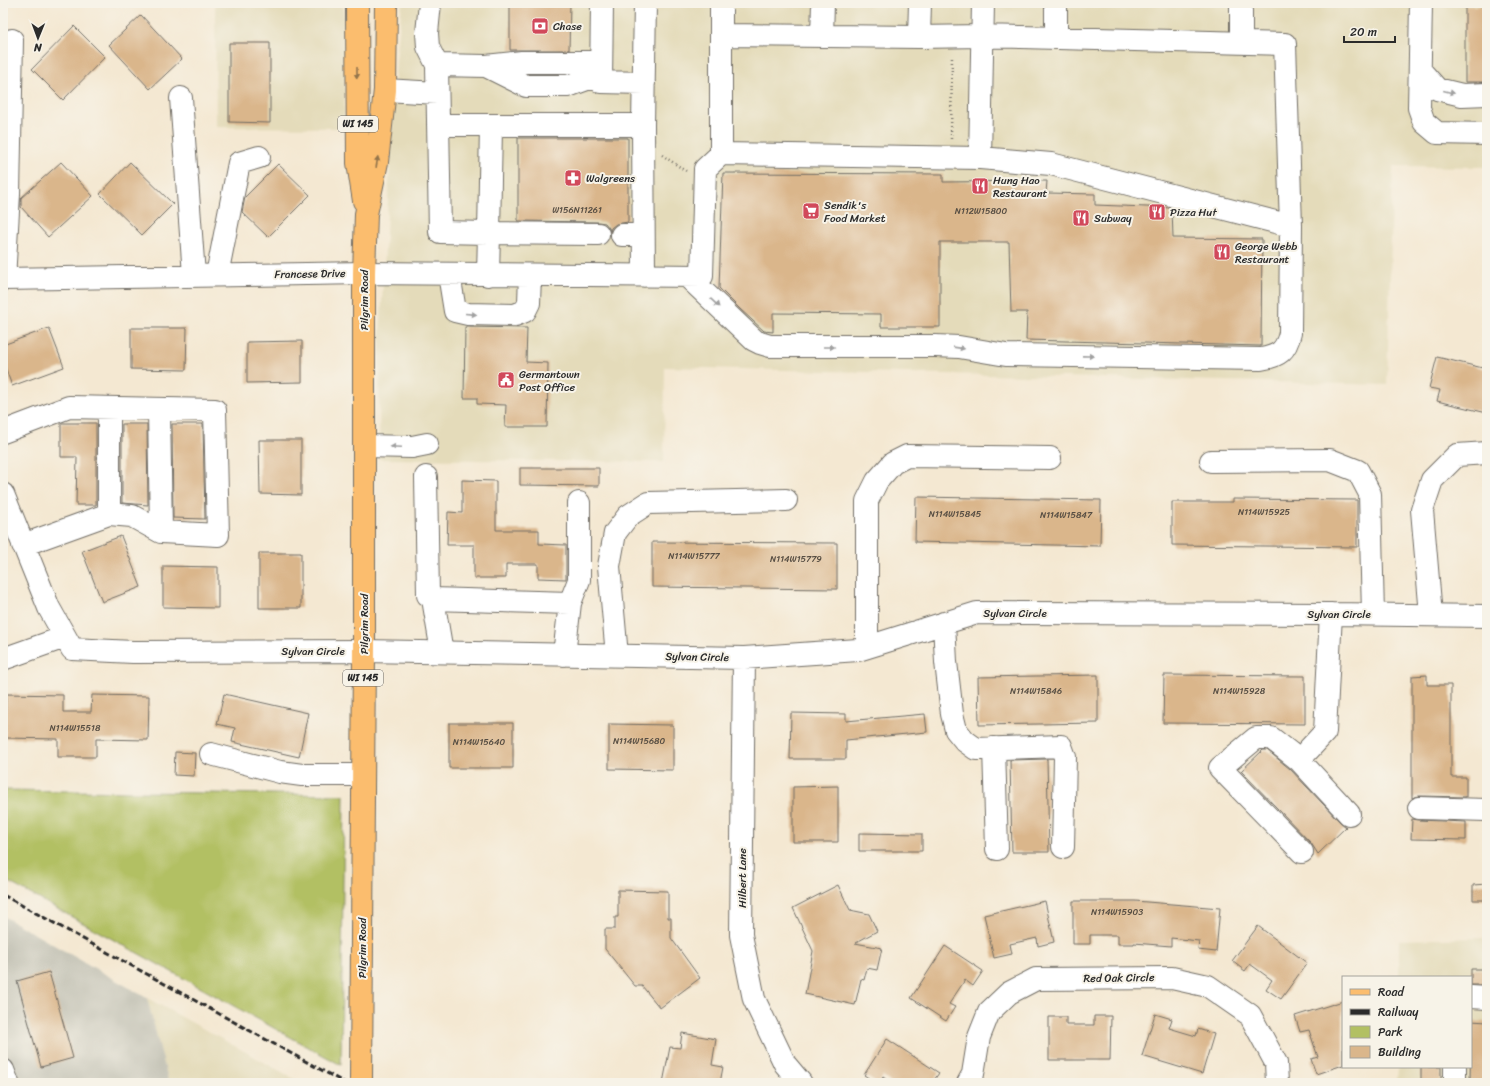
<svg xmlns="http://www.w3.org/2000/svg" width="1490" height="1086" viewBox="0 0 1490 1086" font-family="Sriracha,sans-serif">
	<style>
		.built { fill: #e4dbba }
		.industrial { fill: #c6c5b8 }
		.green { fill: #b2c063; stroke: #6e7647 }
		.building { fill: #dab68b }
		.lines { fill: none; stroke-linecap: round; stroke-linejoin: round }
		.minor-casing { stroke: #716d65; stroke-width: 24 }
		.major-casing { stroke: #716d65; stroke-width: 24 }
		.path { stroke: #716d65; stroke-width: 2.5; stroke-dasharray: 1 3; stroke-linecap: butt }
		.minor { stroke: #fff; stroke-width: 22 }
		.major { stroke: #fbbd6e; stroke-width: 22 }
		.rail { stroke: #2b2b2b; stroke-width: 3; stroke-dasharray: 6 3; stroke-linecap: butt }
		.oneway { fill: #93744c }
		.oneway2 { fill: #a0a0a0 }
		.labels { text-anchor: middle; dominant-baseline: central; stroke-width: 4; stroke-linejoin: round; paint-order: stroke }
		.number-label { font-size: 9px; fill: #574e43 }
		.shield { fill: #f7f3e8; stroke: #686764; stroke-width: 1 }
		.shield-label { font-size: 10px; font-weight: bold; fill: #2b2b2b }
		.poi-label { font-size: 11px; fill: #2b2b2b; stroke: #f7f3e8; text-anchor: start }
		.street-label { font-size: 11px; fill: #2b2b2b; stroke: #f7f3e8 }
	</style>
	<rect width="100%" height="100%" fill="#f7f3e8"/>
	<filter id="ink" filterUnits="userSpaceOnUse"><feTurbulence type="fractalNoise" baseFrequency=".025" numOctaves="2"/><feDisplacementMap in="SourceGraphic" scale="8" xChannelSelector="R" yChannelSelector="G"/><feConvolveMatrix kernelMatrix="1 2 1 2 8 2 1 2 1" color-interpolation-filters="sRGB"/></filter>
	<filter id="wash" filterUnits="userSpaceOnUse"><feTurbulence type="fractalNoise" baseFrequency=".012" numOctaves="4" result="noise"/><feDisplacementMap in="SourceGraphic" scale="16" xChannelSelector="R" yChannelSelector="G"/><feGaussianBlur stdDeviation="0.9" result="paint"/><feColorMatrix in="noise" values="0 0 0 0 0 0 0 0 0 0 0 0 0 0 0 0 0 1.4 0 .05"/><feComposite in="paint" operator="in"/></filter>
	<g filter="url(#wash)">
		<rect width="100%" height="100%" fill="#f4e8d2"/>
		<!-- built -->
		<path class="built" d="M215 3H343L346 42 344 128 216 127Z
			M402 3H1487V167L1393 166 1387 385 665 367 664 462 379 459 380 336 396 63Z
			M1487 938V1083H1397L1398 1067H1471V977H1399V940Z
			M147 998 302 1083H169Z"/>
		<!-- industrial -->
		<path class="industrial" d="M3 916 147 998 169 1083H3Z"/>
		<!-- green -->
		<path class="green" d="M3 790 344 795 341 1065 3 879Z"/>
		<g id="blocks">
			<!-- building -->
			<path class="building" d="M510 3H570L569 50H510Z
				M1465 6H1487V82H1465Z
				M141 15 182 59 150 89 109 45Z
				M74 26 105 57 63 100 32 69Z
				M229 43H270V123L229 122Z
				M518 138H628V222L616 224 611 228 610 232 609 228 605 223 598 222 518 221Z
				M61 162 93 196 48 237 21 207V198Z
				M130 162 173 204 142 235 100 194Z
				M278 164 310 195 268 237 242 212 245 197Z
				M723 173 943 174V182L1047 181 1046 193 1095 194V205L1172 208 1173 238 1262 239 1261 346 1026 340 1027 312H1011L1009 242H940V327H881V314L773 313V332L764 331 740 309 719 288Z
				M465 327 527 328 526 362 548 363 547 427H505L506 405 477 404V398H464Z
				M49 328 64 367 12 386 3 361V345Z
				M131 328H187L186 370 131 369Z
				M302 341V382L247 383V342Z
				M1437 357 1487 369V413L1437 401 1440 390 1429 388Z
				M61 423H96V505H76L77 457H61Z
				M122 424H147L148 505 122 503Z
				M172 424H203L205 519 173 518Z
				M259 440H301V495L260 494Z
				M520 468H599V486L520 485Z
				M462 480 496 481V530H539V544L566 545V579L538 578V564H506V578H474V545H447L448 512 462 513Z
				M916 497 1101 500 1100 546 915 542Z
				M1233 499 1357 500V547L1172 545V502H1233Z
				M121 536 141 587 102 602 82 551Z
				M652 542 837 543V589L652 587Z
				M259 553H301V608H259Z
				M163 566 218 567V608L163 607Z
				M1098 675V723L979 725 978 677Z
				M1164 675 1305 676V724L1163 723Z
				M1427 675V685H1451V777H1466V797L1419 796 1412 798V676Z
				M6 694 63 695V712H91L92 695 149 696 148 740 96 739V757H58V739L5 738Z
				M224 694 308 713 299 757 232 742 235 728 217 724Z
				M791 713 846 714V721L925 714 927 732 846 740V759H790Z
				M449 723H513V768H449Z
				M609 724 673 725V770L609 769Z
				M1263 750H1267L1290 769 1340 822 1346 827 1318 854 1311 843 1241 771Z
				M175 752 195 753 194 776 174 775Z
				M1047 759 1049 852H1012L1010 760Z
				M838 786V842H793V787Z
				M1412 819 1419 820 1466 822V840L1411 839Z
				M859 833 922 834V851H859Z
				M1487 884V900H1473V885Z
				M838 885 850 910 869 914 877 931 855 943 882 948 877 970 867 968 864 980 861 979 855 1005 805 994 813 951 793 908Z
				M618 890 668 891V918H671V938L700 978 660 1008 642 986H635L605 949V929H615V917H618Z
				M1045 901 1054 942 1038 946 1037 938 1010 944 1012 954 994 958 984 915Z
				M1073 901H1135L1220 908 1216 952 1198 950 1199 941 1171 938V946L1134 943V944H1118V935H1090V944H1073Z
				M1258 926 1307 963 1281 999 1266 989 1272 980 1250 964 1245 971 1232 961Z
				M945 946 983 971 973 986 965 980 949 1004 955 1007 946 1021 911 998Z
				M1471 969H1487V985H1471Z
				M49 972 73 1058 41 1067 17 981Z
				M1343 1001V1065L1316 1074 1311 1059 1318 1057 1309 1030 1300 1032 1295 1016Z
				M1155 1014 1172 1019 1169 1028 1196 1036 1198 1029 1214 1034 1202 1074 1142 1056Z
				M1094 1016H1111L1110 1060H1049V1017H1066V1025H1094Z
				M1471 1021 1487 1022V1083H1470Z
				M682 1033 716 1039 712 1065 723 1067 720 1083H663L670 1047 680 1048Z
				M887 1039 939 1073 932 1083H891L883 1077 879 1083H876L864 1075Z
				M1421 1067H1441V1083H1421Z"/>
		</g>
	</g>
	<g filter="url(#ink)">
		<use href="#blocks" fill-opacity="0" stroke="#716d65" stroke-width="1"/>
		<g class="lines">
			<!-- minor casing -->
			<g class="minor-casing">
				<path id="minor" d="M430 3 427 33 428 47 437 65 440 232 489 233 491 126
					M602 3 601 82 644 83
					M721 3V154L980 158 983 3
					M1241 3V42
					M1421 3 1419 108 1424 122 1437 133 1487 134
					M721 35 919 37 982 36 1285 44 1291 226 1051 164 980 158
					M822 36 823 3
					M919 37 920 3
					M1056 38V3
					M437 65 486 66 522 62H601
					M486 66 526 86H568L587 79H601
					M1420 70 1437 89 1462 95 1487 94
					M385 90 437 93
					M181 98 194 275
					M438 125H643
					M622 235H643
					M449 274 455 311 468 314 515 315 525 311 529 303 530 275
					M217 275 239 163 259 157
					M488 275 489 233 598 234
					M644 276 643 125 645 3
					M687 276 754 340 760 343 770 346H935L959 347 1006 355 1261 359C1279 356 1286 351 1290 333L1291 226
					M3 279 364 273 702 276 705 169 721 154
					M4 279 9 194 12 40
					M109 408V514
					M159 409 161 532
					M3 432 69 407 215 410 218 535 161 532 132 516 109 514 23 545
					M364 446 412 447 427 444
					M1211 461 1330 460 1358 471 1370 494 1373 614
					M426 477 428 595 433 599 442 652
					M3 494 49 608 72 649 133 652 364 651 744 658 858 650 977 613 1331 614 1487 616
					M433 599 570 603
					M1431 615 1422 510 1432 480 1457 455 1487 453
					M944 623 946 662 952 714 956 730 965 741 976 749 1061 746 1065 757 1063 847
					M867 647V501L877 481 893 463 907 456 1050 458
					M564 655 570 603 579 580V503
					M617 656 609 566 615 533 628 516 648 503 786 500
					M744 658 741 935 754 999 785 1064 801 1083
					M3 659 65 637
					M994 748 997 849
					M211 754 280 772 302 775H363
					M1299 760 1349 814
					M1419 808 1487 810
					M1302 852 1220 768 1256 738H1271L1299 760 1325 732 1331 614
					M1471 997 1487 998
					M3 1070 8 1083
					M968 1083 973 1074 979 1037 989 1012 1009 993 1036 979 1172 978 1208 986 1250 1015 1276 1063 1277 1083
					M1455 1083V1067"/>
			</g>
			<!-- major casing -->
			<g class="major-casing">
				<path id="major" d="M357 3 358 163 364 201
					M361 1083 364 651V273L366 214 377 162 385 90 386 3"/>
			</g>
			<!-- path -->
			<path class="path" d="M951 139 952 56
				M662 155 686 171"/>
			<!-- minor -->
			<use href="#minor" class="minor"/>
			<!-- major -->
			<use href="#major" class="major"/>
			<!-- rail -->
			<path class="rail" d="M3 895 345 1083"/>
		</g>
		<!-- one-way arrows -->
		<defs><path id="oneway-solid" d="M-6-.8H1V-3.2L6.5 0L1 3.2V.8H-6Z"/></defs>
		<g class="oneway">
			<use href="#oneway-solid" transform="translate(357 73) rotate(90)"/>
			<use href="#oneway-solid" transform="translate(377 162) rotate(-81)"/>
		</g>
		<g class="oneway2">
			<use href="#oneway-solid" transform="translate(1449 92) rotate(14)"/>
			<use href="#oneway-solid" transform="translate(715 303) rotate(44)"/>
			<use href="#oneway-solid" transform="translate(471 314) rotate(5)"/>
			<use href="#oneway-solid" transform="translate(829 347)"/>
			<use href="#oneway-solid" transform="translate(959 348) rotate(8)"/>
			<use href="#oneway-solid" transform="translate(1088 356) rotate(1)"/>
			<use href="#oneway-solid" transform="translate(396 447) rotate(-178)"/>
		</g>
	</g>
	<!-- icons -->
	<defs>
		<g id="bank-square" transform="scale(0.9)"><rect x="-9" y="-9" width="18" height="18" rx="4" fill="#d1495b" stroke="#f7f3e8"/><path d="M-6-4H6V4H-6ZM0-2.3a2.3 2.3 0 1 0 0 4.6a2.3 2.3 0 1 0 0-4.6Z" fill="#fff"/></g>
		<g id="pharmacy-square" transform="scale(0.9)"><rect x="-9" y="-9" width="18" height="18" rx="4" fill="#d1495b" stroke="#f7f3e8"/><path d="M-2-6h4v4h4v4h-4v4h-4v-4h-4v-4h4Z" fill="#fff"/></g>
		<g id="restaurant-square" transform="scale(0.9)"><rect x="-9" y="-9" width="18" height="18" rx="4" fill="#d1495b" stroke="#f7f3e8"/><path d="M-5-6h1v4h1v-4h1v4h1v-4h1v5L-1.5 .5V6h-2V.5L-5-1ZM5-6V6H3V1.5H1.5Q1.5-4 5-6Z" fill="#fff"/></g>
		<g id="supermarket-square" transform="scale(0.9)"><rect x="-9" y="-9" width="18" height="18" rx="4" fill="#d1495b" stroke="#f7f3e8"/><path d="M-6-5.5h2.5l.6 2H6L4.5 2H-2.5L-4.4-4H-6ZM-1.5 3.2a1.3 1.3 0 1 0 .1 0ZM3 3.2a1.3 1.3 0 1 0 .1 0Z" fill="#fff"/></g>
		<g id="civic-square" transform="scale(0.9)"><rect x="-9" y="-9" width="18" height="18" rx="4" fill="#d1495b" stroke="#f7f3e8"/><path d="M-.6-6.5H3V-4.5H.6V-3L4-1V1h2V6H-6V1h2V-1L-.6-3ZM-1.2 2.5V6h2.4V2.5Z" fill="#fff"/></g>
	</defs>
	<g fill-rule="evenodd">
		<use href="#bank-square" x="540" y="26"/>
		<use href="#pharmacy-square" x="573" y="178"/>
		<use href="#restaurant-square" x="980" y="186"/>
		<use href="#supermarket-square" x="811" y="211"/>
		<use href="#restaurant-square" x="1157" y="212"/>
		<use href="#restaurant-square" x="1081" y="218"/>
		<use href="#restaurant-square" x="1222" y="252"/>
		<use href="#civic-square" x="506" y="380"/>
	</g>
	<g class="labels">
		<!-- number labels -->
		<g class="number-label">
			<text x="577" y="210">W156N11261</text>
			<text x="981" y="211">N112W15800</text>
			<text x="1264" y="512">N114W15925</text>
			<text x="955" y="514">N114W15845</text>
			<text x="1066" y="515">N114W15847</text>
			<text x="694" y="556">N114W15777</text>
			<text x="796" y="559">N114W15779</text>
			<text x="1036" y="691">N114W15846</text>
			<text x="1239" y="691">N114W15928</text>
			<text x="75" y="728">N114W15518</text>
			<text x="639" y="741">N114W15680</text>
			<text x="479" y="742">N114W15640</text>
			<text x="1117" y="912">N114W15903</text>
		</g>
		<!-- shield labels -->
		<g class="shield">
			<rect x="338" y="116" width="40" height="16" rx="3"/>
			<rect x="343" y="670" width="40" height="16" rx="3"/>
		</g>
		<g class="shield-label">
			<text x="358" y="124">WI 145</text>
			<text x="363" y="678">WI 145</text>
		</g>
		<!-- poi labels -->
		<g class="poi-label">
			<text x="553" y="26">Chase</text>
			<text x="586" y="178">Walgreens</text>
			<text x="993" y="180">Hung Hao<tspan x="993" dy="13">Restaurant</tspan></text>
			<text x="824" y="205">Sendik's<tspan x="824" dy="13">Food Market</tspan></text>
			<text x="1170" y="212">Pizza Hut</text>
			<text x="1094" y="218">Subway</text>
			<text x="1235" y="246">George Webb<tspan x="1235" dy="13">Restaurant</tspan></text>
			<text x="519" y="374">Germantown<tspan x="519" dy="13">Post Office</tspan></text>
		</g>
		<!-- street labels -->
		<g class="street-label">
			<text transform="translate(310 274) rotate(-1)">Francese Drive</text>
			<text transform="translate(364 300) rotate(-90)">Pilgrim Road</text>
			<text x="1015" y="613">Sylvan Circle</text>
			<text x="1339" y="614">Sylvan Circle</text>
			<text transform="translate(364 624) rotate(-90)">Pilgrim Road</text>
			<text x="313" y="651">Sylvan Circle</text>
			<text transform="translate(697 657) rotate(1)">Sylvan Circle</text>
			<text transform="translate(742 878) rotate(-90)">Hilbert Lane</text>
			<text transform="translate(362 948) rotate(-90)">Pilgrim Road</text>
			<text transform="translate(1119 978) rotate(-1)">Red Oak Circle</text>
		</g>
	</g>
	<!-- margin -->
	<rect width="1490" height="1086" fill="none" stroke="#f7f3e8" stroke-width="16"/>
	<!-- legend -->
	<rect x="1342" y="976" width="130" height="92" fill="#f7f3e8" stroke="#a5a39c"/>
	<rect x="1350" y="989" width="20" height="6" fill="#fbbd6e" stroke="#a5a39c"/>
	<text x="1378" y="996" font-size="12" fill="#2b2b2b">Road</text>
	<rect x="1350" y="1009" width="20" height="6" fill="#2b2b2b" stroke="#a5a39c"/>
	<text x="1378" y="1016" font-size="12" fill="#2b2b2b">Railway</text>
	<rect x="1350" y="1026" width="20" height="12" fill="#b2c063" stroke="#a5a39c"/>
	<text x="1378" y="1036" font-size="12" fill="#2b2b2b">Park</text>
	<rect x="1350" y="1046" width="20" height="12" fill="#dab68b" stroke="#a5a39c"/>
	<text x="1378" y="1056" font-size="12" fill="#2b2b2b">Building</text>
	<!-- north arrow -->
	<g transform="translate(38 38) rotate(181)" stroke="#f7f3e8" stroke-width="3" paint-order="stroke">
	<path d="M0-3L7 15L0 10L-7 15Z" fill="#2b2b2b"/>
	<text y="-6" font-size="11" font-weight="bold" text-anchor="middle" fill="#2b2b2b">N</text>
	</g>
	<!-- scale -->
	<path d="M1344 36v6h51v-6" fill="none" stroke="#2b2b2b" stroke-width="2"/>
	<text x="1350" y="36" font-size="12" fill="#2b2b2b" stroke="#f7f3e8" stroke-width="3" paint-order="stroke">20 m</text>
</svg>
